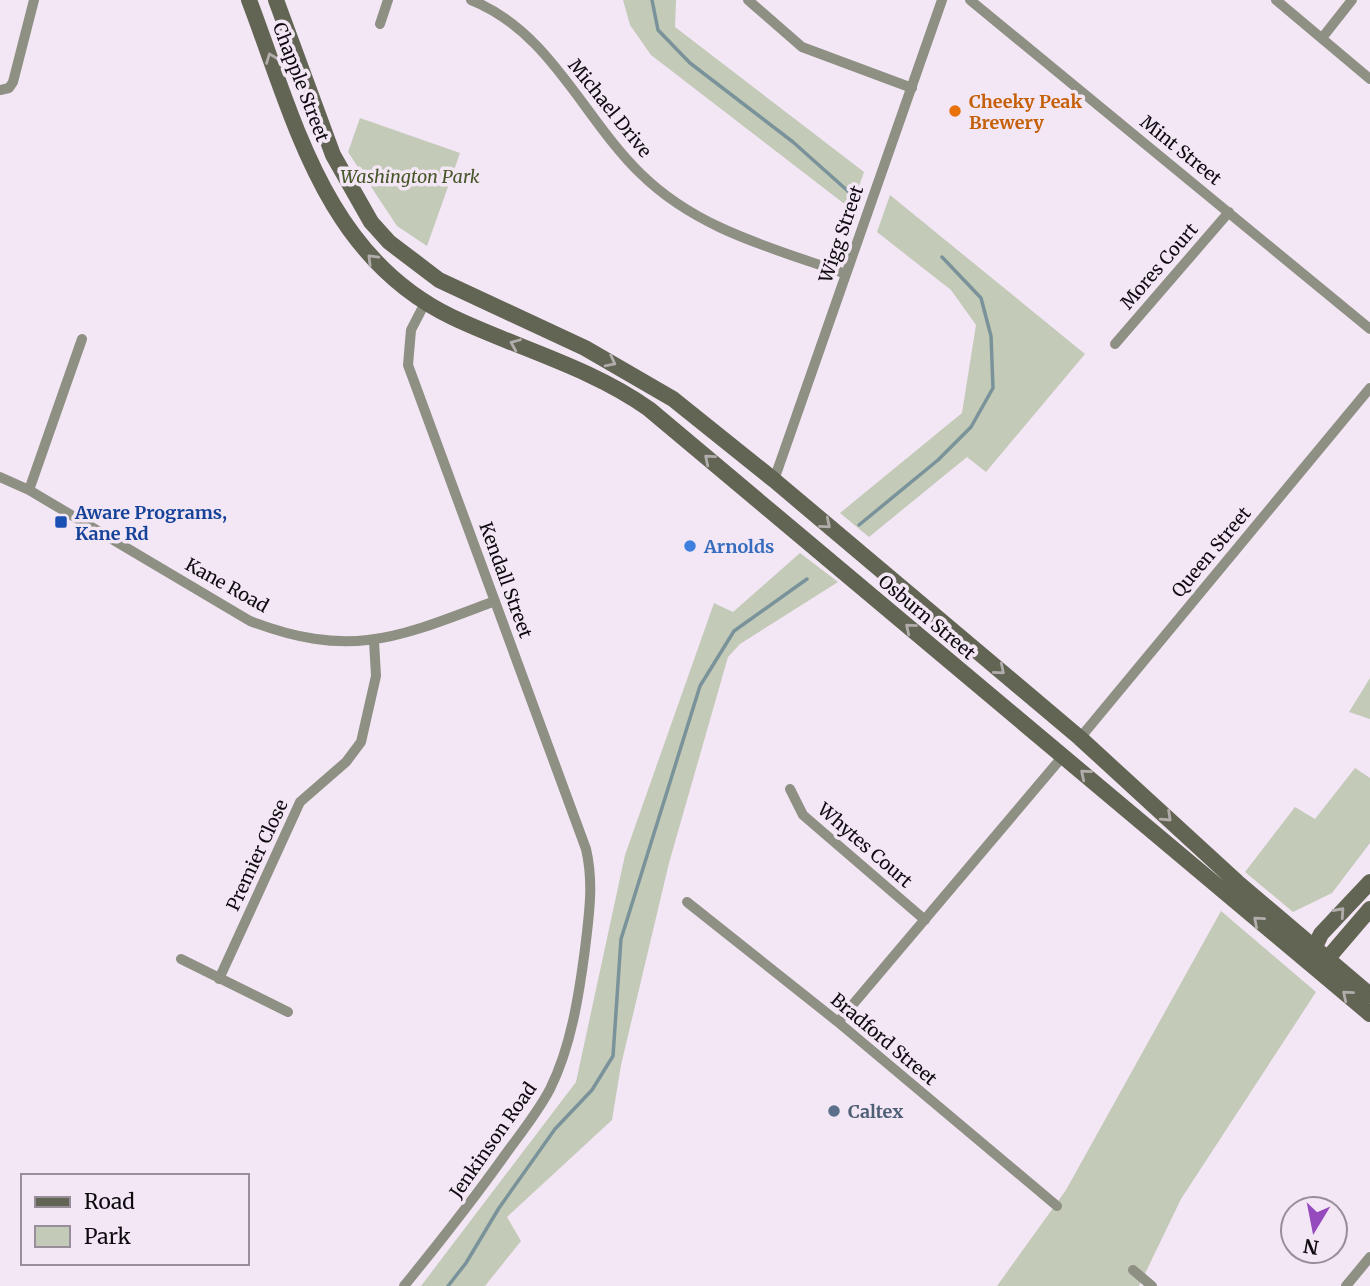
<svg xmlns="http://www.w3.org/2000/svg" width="1370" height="1286" viewBox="0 0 1370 1286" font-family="Merriweather,serif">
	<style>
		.green { fill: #c3cab8 }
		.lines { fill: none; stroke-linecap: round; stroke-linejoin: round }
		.stream { stroke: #7a939a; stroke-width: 3.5 }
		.street { stroke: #8e9083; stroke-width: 10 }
		.secondary { stroke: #626553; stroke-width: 16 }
		.oneway { stroke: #b2acac }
		.food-dot { fill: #e8710a; stroke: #f3e6f5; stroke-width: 2.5 }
		.transit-dot { fill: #1a4fb4; stroke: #f3e6f5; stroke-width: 2.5 }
		.shop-dot { fill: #3f7fe0; stroke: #f3e6f5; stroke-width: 2.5 }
		.service-dot { fill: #5c6f8a; stroke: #f3e6f5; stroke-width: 2.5 }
		.labels { text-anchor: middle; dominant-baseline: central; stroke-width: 7; stroke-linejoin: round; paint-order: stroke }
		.street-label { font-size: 18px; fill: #0e0a0f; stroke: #f3e6f5 }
		.food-label { font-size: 18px; font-weight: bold; fill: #c56008; stroke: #f3e6f5; text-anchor: start }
		.park-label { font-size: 18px; font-style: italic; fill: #475729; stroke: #f3e6f5 }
		.transit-label { font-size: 18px; font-weight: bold; fill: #164399; stroke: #f3e6f5; text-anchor: start }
		.shop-label { font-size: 18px; font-weight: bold; fill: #366cbe; stroke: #f3e6f5; text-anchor: start }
		.service-label { font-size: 18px; font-weight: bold; fill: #4e5e75; stroke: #f3e6f5; text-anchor: start }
	</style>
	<rect width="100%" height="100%" fill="#f3e6f5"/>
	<!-- green -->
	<path class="green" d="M623 0H676L675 27 864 172 851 209 651 55 630 25Z
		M360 118 460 153 427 246 397 226 348 152Z
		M890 195 1085 354 986 472 967 457 869 537 840 513 962 413 976 325 951 290 877 232Z
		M800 553 838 582 740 644 728 657 669 863 621 1065 612 1120 507 1217 521 1241 485 1286H421L576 1082 625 855 714 603 733 612Z
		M1370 678V719L1349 712Z
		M1355 768 1370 778V843L1332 893 1293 912 1245 872 1295 807 1315 819Z
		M1221 911 1316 992 1181 1199 1139 1286H997L1066 1190Z"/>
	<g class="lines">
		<!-- stream -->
		<path class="stream" d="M652 0 658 30 690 63 793 142 849 192
			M859 525 938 460 971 427 993 388 991 336 981 298 942 257
			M448 1286 466 1263 499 1208 555 1129 592 1090 613 1056 621 939 700 686 734 631 807 579"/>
		<!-- street -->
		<path class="street" d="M471 0C550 31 583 118 641 174 698 230 773 248 846 274
			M748 0 802 47 912 88
			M970 0 1370 329
			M1276 0 1370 79
			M380 24 388 0
			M1322 38 1352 0
			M0 90 9 88 13 82 34 0
			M1115 344 1229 212
			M0 477 29 490 250 621C353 660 399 637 495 601
			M774 480 942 0
			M29 490 82 339
			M1080 738 1370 388
			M790 789 803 815 925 920
			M687 902 838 1022 1057 1206
			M181 959 288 1012
			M219 979 300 802 346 762 361 742 376 676 374 641
			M838 1022 1063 756
			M1133 1270 1152 1286
			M404 1286C439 1243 473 1200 505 1155 521 1133 538 1112 550 1089 571 1047 579 995 585 949 589 915 594 883 586 849L408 365 411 330 426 301
			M1346 1286 1370 1257"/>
		<!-- secondary -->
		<path class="secondary" d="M249 0C295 121 325 256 452 317 517 348 590 367 649 409L1370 1014
			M276 0 333 155 371 222 389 242 439 280 585 348 673 399 774 480 1080 738 1237 882 1370 995
			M1312 953 1321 934 1370 882
			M1318 962 1328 958 1370 909"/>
	</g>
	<!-- one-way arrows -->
	<defs><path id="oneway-chevron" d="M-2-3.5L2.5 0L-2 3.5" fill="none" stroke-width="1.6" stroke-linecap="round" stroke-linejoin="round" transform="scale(1.75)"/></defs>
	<g class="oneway">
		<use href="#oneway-chevron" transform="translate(271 58) rotate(-111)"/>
		<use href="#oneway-chevron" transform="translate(372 259) rotate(-135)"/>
		<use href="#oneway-chevron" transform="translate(515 344) rotate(-157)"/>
		<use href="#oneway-chevron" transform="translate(611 362) rotate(27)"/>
		<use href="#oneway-chevron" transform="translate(709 459) rotate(-140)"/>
		<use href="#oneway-chevron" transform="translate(826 524) rotate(40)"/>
		<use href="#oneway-chevron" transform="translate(910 628) rotate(-140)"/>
		<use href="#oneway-chevron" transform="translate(1000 670) rotate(40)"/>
		<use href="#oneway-chevron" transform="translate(1085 774) rotate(-140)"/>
		<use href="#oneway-chevron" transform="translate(1167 817) rotate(43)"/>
		<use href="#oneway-chevron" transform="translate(1340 912) rotate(-48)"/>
		<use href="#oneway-chevron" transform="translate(1258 921) rotate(-139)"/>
		<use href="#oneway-chevron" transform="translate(1347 995) rotate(-140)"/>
	</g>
	<!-- markers -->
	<circle class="food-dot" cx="955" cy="111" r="7"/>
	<rect class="transit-dot" x="54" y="515" width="14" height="14" rx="3.5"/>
	<circle class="shop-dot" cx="690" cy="546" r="7"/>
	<circle class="service-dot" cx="834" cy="1111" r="7"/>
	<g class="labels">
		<!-- street labels -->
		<g class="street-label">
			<text transform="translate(301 82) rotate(69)">Chapple Street</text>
			<text transform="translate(610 108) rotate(51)">Michael Drive</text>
			<text transform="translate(1181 150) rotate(39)">Mint Street</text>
			<text transform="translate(841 234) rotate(-71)">Wigg Street</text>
			<text transform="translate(1159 266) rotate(-49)">Mores Court</text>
			<text transform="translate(1211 552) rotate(-50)">Queen Street</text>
			<text transform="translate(506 580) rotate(70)">Kendall Street</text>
			<text transform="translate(227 585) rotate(29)">Kane Road</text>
			<text transform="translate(927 617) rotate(40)">Osburn Street</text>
			<text transform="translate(865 845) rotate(41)">Whytes Court</text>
			<text transform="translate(257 855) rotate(-65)">Premier Close</text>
			<text transform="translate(884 1039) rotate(40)">Bradford Street</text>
			<text transform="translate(493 1140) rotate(-55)">Jenkinson Road</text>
		</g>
		<!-- food labels -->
		<g class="food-label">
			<text x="969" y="101">Cheeky Peak<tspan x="969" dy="21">Brewery</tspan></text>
		</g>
		<!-- park labels -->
		<g class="park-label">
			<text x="410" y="176">Washington Park</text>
		</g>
		<!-- transit labels -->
		<g class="transit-label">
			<text x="75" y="512">Aware Programs,<tspan x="75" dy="21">Kane Rd</tspan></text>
		</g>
		<!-- shop labels -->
		<g class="shop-label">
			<text x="704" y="546">Arnolds</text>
		</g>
		<!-- service labels -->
		<g class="service-label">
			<text x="848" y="1111">Caltex</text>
		</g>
	</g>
	<!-- legend -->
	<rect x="21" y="1174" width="228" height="91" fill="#f3e6f5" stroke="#978e99" stroke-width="2"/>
	<rect x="35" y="1197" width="35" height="10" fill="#626553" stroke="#978e99" stroke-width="2"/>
	<text x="84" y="1209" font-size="21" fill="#0e0a0f">Road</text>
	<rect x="35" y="1226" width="35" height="21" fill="#c3cab8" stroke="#978e99" stroke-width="2"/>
	<text x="84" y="1244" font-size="21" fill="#0e0a0f">Park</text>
	<!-- north arrow -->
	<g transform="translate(1314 1230) rotate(190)"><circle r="33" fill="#f3e6f5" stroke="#978e99" stroke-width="2"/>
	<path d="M0-5L12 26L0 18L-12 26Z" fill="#954bbd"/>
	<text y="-10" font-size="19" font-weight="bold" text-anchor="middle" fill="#0e0a0f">N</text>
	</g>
</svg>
